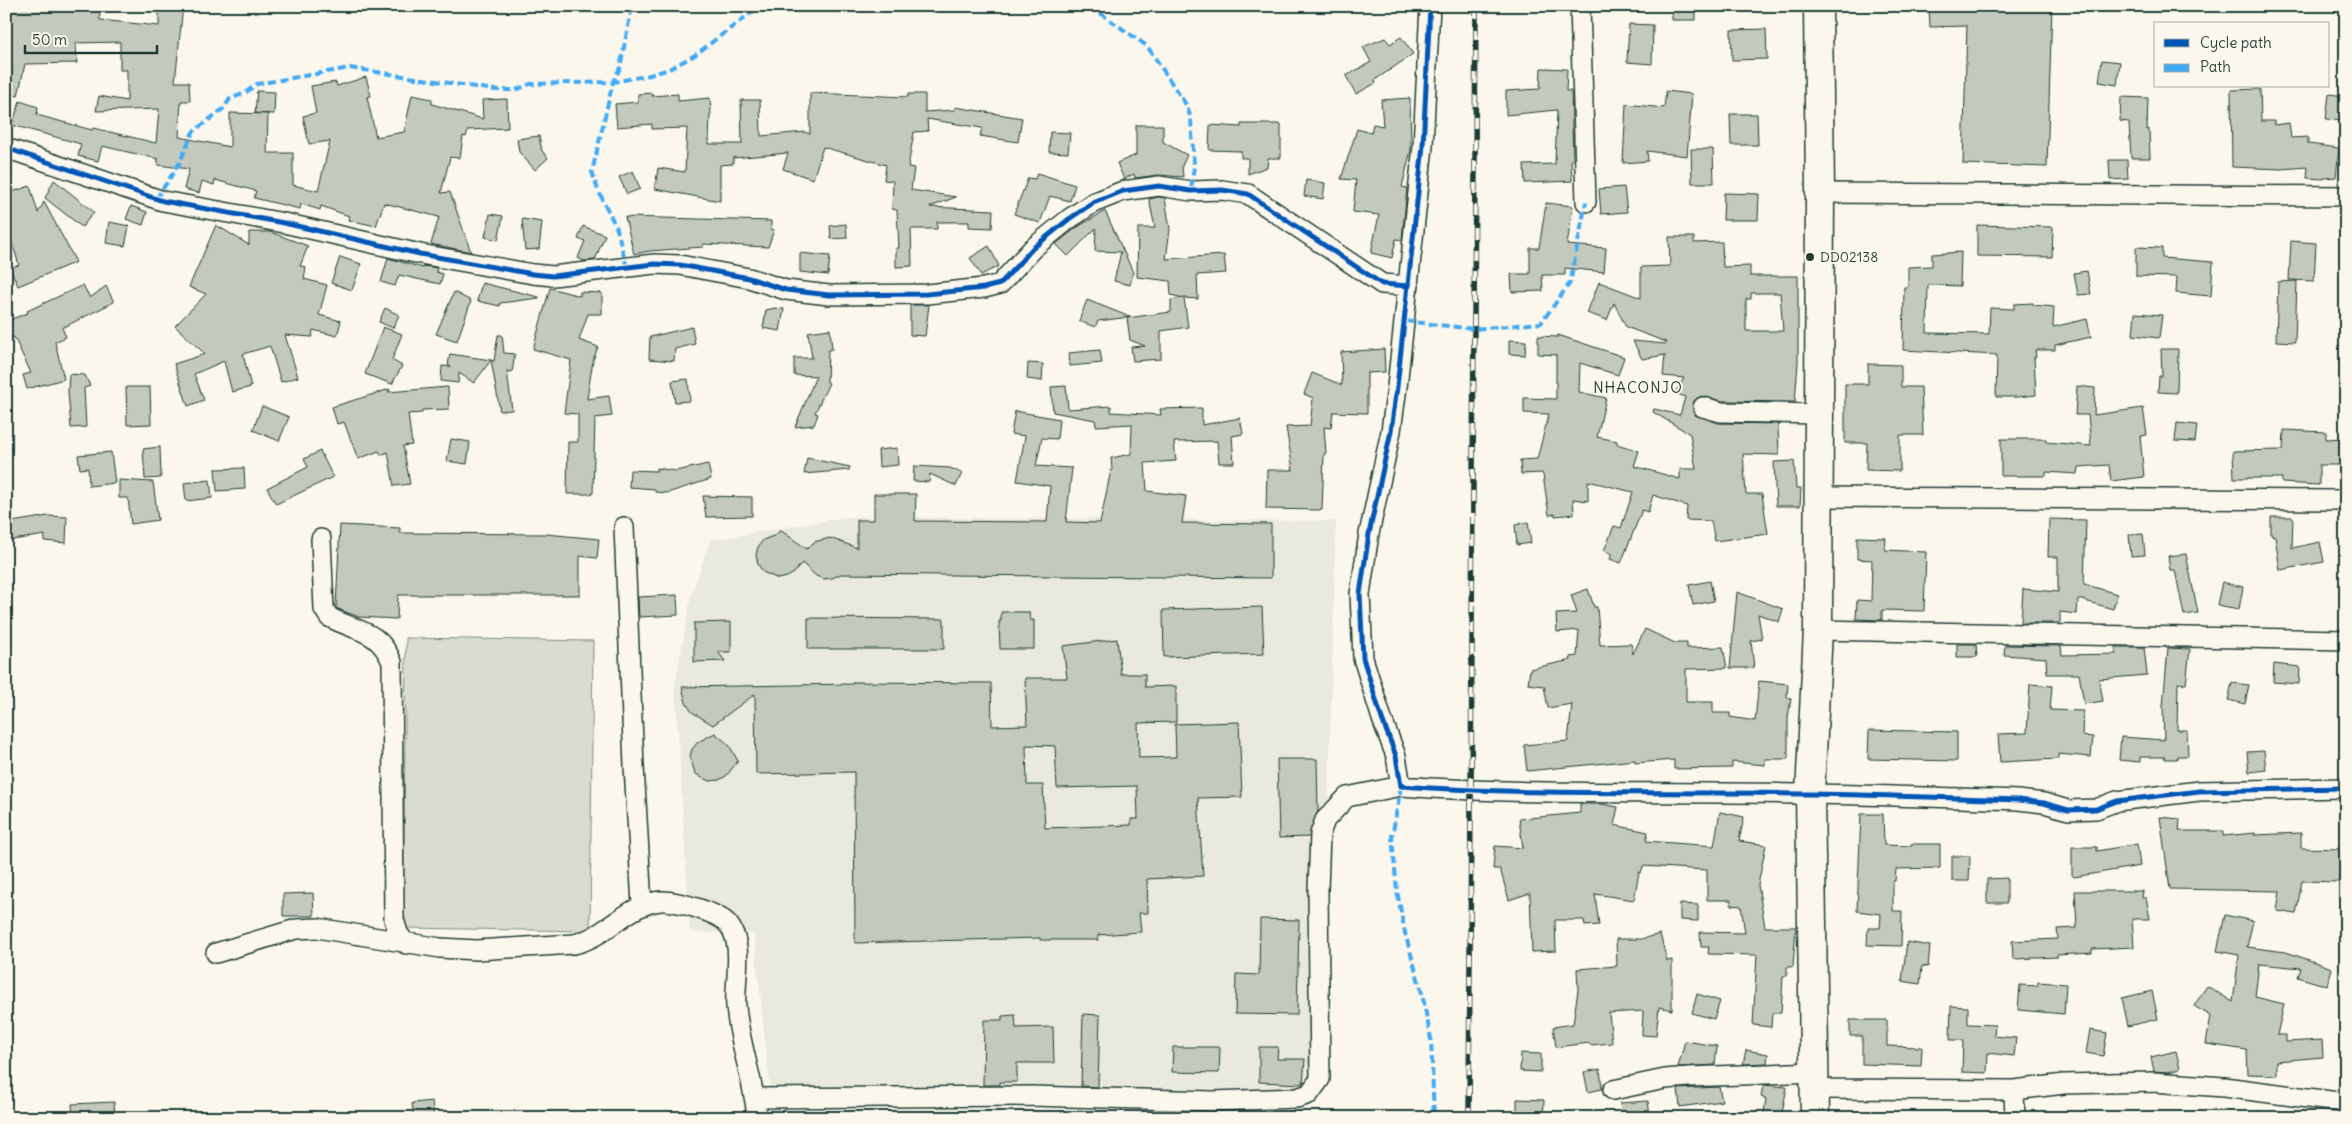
<svg xmlns="http://www.w3.org/2000/svg" width="2352" height="1124" viewBox="0 0 2352 1124" font-family="Delius,sans-serif">
	<style>
		.built { fill: #eae9de }
		.green { fill: #dbdcd1; stroke: #7d8c82 }
		.building { fill: #c4c9be; stroke: #1f3d34; fill-rule: evenodd }
		.lines { fill: none; stroke-linecap: round; stroke-linejoin: round }
		.minor-casing { stroke: #1f3d34; stroke-width: 22 }
		.secondary-casing { stroke: #1f3d34; stroke-width: 31 }
		.minor { stroke: #fbf7ec; stroke-width: 19 }
		.secondary { stroke: #fbf7ec; stroke-width: 28 }
		.rail-casing { stroke: #1f3d34; stroke-width: 5.5 }
		.rail { stroke: #fbf7ec; stroke-width: 4; stroke-dasharray: 11; stroke-linecap: butt }
		.quiet { stroke: #3fa9f5; stroke-width: 4; stroke-dasharray: 8 4; stroke-linecap: butt }
		.cycleway-casing { stroke: #fbf7ec; stroke-width: 8 }
		.cycleway { stroke: #0057b8; stroke-width: 5 }
		.poi-dot { fill: #1f3d34; stroke: #fbf7ec; stroke-width: 2 }
		.labels { text-anchor: middle; dominant-baseline: central; stroke-width: 4; stroke-linejoin: round; paint-order: stroke }
		.poi-label { font-size: 14px; fill: #1f3d34; stroke: #fbf7ec; text-anchor: start }
		.neighbourhood-label { font-size: 15px; letter-spacing: 1px; fill: #1f3d34; stroke: #fbf7ec }
	</style>
	<rect width="100%" height="100%" fill="#fbf7ec"/>
	<filter id="ink" filterUnits="userSpaceOnUse"><feTurbulence type="fractalNoise" baseFrequency=".02" numOctaves="2"/><feDisplacementMap in="SourceGraphic" scale="10" xChannelSelector="R" yChannelSelector="G"/><feConvolveMatrix kernelMatrix="1 2 1 2 8 2 1 2 1" color-interpolation-filters="sRGB"/></filter>
	<g filter="url(#ink)">
		<!-- built -->
		<path class="built" d="M847 517 1336 521 1321 1089 770 1090 754 934 690 932 675 685 691 596 710 540Z"/>
		<!-- green -->
		<path class="green" d="M406 638 593 641 590 931 403 928Z"/>
		<!-- building -->
		<path class="building" d="M9 6H99L100 20 159 26V6H183L175 82H189L190 101H181L179 137 230 147V113L268 114 267 153H293V185L318 191 330 141 309 144 303 116 316 113 311 86 336 82 337 86 366 77 371 96 367 97 376 137 404 132 412 95 432 99V104L483 119 482 100 507 99 508 128 468 130 466 137 463 136 460 158 450 157 441 193 450 192 471 252 431 244 439 217 384 203 376 226 348 220 349 216 321 206 320 210 301 204 300 209 254 198 256 191 215 180 214 185 202 181 199 193 184 189 189 169 158 165V159L102 146 98 161 78 156 81 144 12 125 20 101 38 107 37 115 92 130 93 128 156 143 159 109 96 111 99 96 127 101V70H120V42L76 43 77 63 25 64 18 96 13 95Z
			M1672 6H1696V20H1672Z
			M1929 6H2052L2047 167 1963 164 1967 26 1930 27Z
			M1629 24 1653 25 1652 64 1627 62Z
			M1766 29 1767 59 1732 60 1731 30Z
			M1401 37 1413 54 1375 80 1376 83 1356 94 1346 76 1371 62 1363 47 1385 38 1390 44Z
			M2102 60 2120 62 2117 85 2099 82Z
			M1541 68 1567 69 1566 91H1571L1573 160H1571L1572 181 1525 183 1524 165 1555 164 1557 110 1506 115V91L1540 89Z
			M2260 89 2261 121H2274V125L2289 123 2291 138 2308 137V144L2339 148 2336 177 2324 178V179L2307 178 2308 167 2281 169 2232 167 2231 90Z
			M257 91 275 92 274 114 255 113Z
			M1666 91 1692 94 1687 156 1647 151 1648 161 1623 163 1626 104 1664 108Z
			M652 93V96L678 94V101L710 98 711 115H710L709 144H742L741 100H760L761 136 805 132 810 134V93L908 97V94H925V112L955 110V107L1022 118 1018 142 980 136 982 128 927 119 928 131 914 132 908 167 914 168 911 190 956 197 930 207 993 210 992 228 969 227V222H937V229H911L912 266 896 267V248H899L897 210 892 209 893 181 884 180 886 165 823 147 813 179 783 169 788 153 733 158V164L720 165V201L655 189 658 168 685 172 687 128 652 129V124L617 127 615 104 638 102V94Z
			M2329 94 2345 96 2342 121 2326 119Z
			M2121 97 2148 98 2147 130 2149 129 2150 158H2131L2129 122 2120 121Z
			M1410 98 1411 150 1402 187 1407 188 1402 240 1396 239 1392 258 1371 253 1379 215 1353 212 1356 180 1341 179 1357 129 1371 133 1373 124 1383 126 1381 100Z
			M1730 114H1757L1758 145H1731Z
			M1241 124H1281V158H1268L1267 167 1248 174V158H1241V151L1209 150 1210 125 1241 127Z
			M1136 125H1163V142L1187 155 1182 166 1183 177 1158 175 1135 178 1134 174 1124 179 1117 163 1136 155Z
			M1050 132 1070 133 1068 153 1049 152Z
			M539 136 542 151 548 158 535 170 519 152 517 139Z
			M1691 149H1713L1714 183H1692Z
			M2109 160H2127L2128 179 2110 180Z
			M633 171 640 189 627 194 619 177Z
			M1037 173 1075 185 1070 201 1050 196 1040 223 1014 214 1028 178 1035 179Z
			M54 180 94 212 82 227 45 198Z
			M1306 180 1325 183 1323 199 1304 196Z
			M30 186 38 213 44 202 76 262 18 286 10 268 19 265 6 223V194Z
			M1624 187 1627 212 1601 214 1599 189Z
			M1724 193 1759 194 1758 220H1723Z
			M1159 197 1165 198 1170 229 1166 259 1224 255 1226 273 1197 275 1198 299 1184 298 1188 327 1161 331V359L1133 361 1131 347 1145 346 1130 340 1127 318 1171 312V300L1183 298 1171 295 1170 281 1137 277 1138 228H1155L1149 199Z
			M1546 203 1573 206 1567 245 1606 248 1604 272 1565 268V275H1542L1543 291 1512 292 1511 274H1530V248H1539Z
			M131 206 147 212 143 225 126 219Z
			M1105 211 1133 272 1130 285 1114 281 1121 252 1095 251 1096 228 1068 256 1056 244 1076 228Z
			M490 214 503 216 498 240 485 237Z
			M625 217 771 221V229L774 230 768 247 703 244V247L650 251 634 254Z
			M522 219 542 222 539 249 525 250Z
			M109 222 129 226 125 246 106 243Z
			M846 224 847 238 831 239 830 226Z
			M216 225 249 245V232H270L308 246 300 266 306 267 304 279 327 285 319 315 341 321 337 336 313 330 312 337 285 335 298 377 281 382 270 346 243 354 251 387 232 392 224 361 194 374 204 400 188 406 174 364 205 354 175 326 206 294 189 287Z
			M1977 225 2053 227 2052 257 1977 256Z
			M583 226 605 235 595 260 584 261 578 258 585 241 578 239Z
			M1669 237H1694V243L1722 242 1723 267 1750 266V276H1798V362L1795 402 1723 401 1701 396 1696 399 1692 404 1695 415 1718 423 1781 424 1778 426 1779 455 1743 454 1746 494H1762L1768 534 1715 541 1711 521 1686 520 1687 506 1653 495 1648 512 1642 510 1621 563 1610 559 1612 554 1604 551 1614 526 1621 528 1633 492 1588 481V501L1573 499 1574 514 1555 516V514L1549 515 1543 475 1542 473 1521 474 1520 460 1537 459 1549 414 1524 413V398L1556 399V355L1538 354V336L1558 337V335L1624 357 1618 375 1580 363 1579 392 1606 398 1597 437 1617 441V444L1639 451 1634 466 1680 479V469H1696L1690 434 1653 412 1654 409 1680 415 1685 397 1675 393 1684 378 1663 376 1665 355 1642 359 1633 341 1665 344 1666 342 1626 327 1614 303 1607 320 1587 313 1599 282 1641 298V267L1670 266ZM1751 293H1780L1783 331H1746V299H1751Z
			M2291 241 2316 243 2314 281 2289 280Z
			M989 246 999 266 981 275 970 258Z
			M2136 247 2162 248V258L2213 262 2211 296 2176 293 2177 277 2136 276Z
			M1961 252 1960 286 1928 285 1927 333 1989 334 1990 308 2014 309V304L2033 303V305L2054 307 2053 327 2087 319 2091 337 2055 345V350H2035L2036 357H2034L2036 395 2018 397H1996L1997 355 1903 350 1904 287H1908V267L1932 266V254Z
			M800 253 830 256 828 275 800 272Z
			M340 257 361 264 352 290 331 283Z
			M388 258 423 268V266L437 268 436 272 443 274 440 284 399 275 395 286 381 282Z
			M2087 271 2091 294 2078 295 2074 273Z
			M2297 281 2295 342 2276 341 2278 282Z
			M482 283 539 297V298L500 303V306L477 301Z
			M83 285 90 298 106 286 114 302 62 328 66 337 55 342 64 379 27 389 23 375 31 373 14 337 6 340V321L28 313 27 311Z
			M550 288 580 296V292L602 293V314H588L579 340 598 347 593 360 587 399 609 396 612 416 595 418 593 493 591 494H567L568 442H578V414L564 413 571 360 533 349Z
			M454 292 471 301 457 341 436 334Z
			M1087 300 1130 317 1098 321 1095 327 1079 321Z
			M910 305H929L925 336 910 335Z
			M385 308 399 315 393 328 379 322Z
			M775 308 784 309 780 331 763 328 766 310Z
			M2135 313 2162 315 2159 338 2133 335Z
			M383 327 402 334 392 360 402 366 392 384 365 374Z
			M692 327 695 344 675 349 674 361 649 359 650 337Z
			M830 329 832 349 828 350 827 382 829 383 815 413 818 414 814 425 795 427 816 376 794 375V358H812L808 332Z
			M498 335H502L504 353 515 354 512 372 507 371 512 410 500 411 491 360 494 361Z
			M1509 340 1526 341 1525 355 1509 354Z
			M1384 349 1385 372 1367 373V413L1333 412 1331 428 1324 427 1326 453 1324 454 1322 510 1266 509 1267 470H1293L1286 427 1310 426 1313 398 1304 394 1312 373 1342 385 1341 352Z
			M2161 349H2178L2177 393 2158 392 2159 376H2162Z
			M1100 350 1102 363 1070 366 1069 353Z
			M450 354 491 360 474 383 459 373 458 383 441 381 442 366 451 367 448 365Z
			M1028 363 1043 364 1042 381 1027 379Z
			M1868 364 1901 365V387H1921L1923 435H1900V471L1866 470 1867 443H1845V384H1868Z
			M69 374 85 375 90 386 84 388 86 427 71 428 68 391Z
			M688 379 690 401 675 402 672 381Z
			M1066 386 1068 409 1111 406V412L1161 415 1160 409 1202 408V425L1240 418 1243 434 1232 436 1234 463H1219L1217 441 1174 442 1176 461 1145 463 1147 491 1186 496 1182 523 1271 524V578L841 574 832 578 824 579 816 576 802 563 794 573 787 577 778 579 763 572 758 564 756 555 758 547 763 540 776 535 780 530 807 549 814 542 830 538 857 548V520H874V494H916L915 521 1047 522 1050 486 1017 481 1025 436 1011 434 1015 411 1059 419 1057 439 1042 438 1036 466 1072 468 1066 522 1100 523 1111 470 1112 469 1111 458 1131 454 1132 424 1096 426 1095 420 1053 412 1051 387Z
			M2077 386 2095 388 2094 415 2143 408 2147 435 2140 436 2144 477 2111 481 2109 465 2078 467 2077 474 2046 472V476H2001V439H2046V442L2091 446 2088 415H2075Z
			M126 387H150L151 424 127 425Z
			M448 387 449 409 422 410V413L408 414 412 445 403 446 410 484 394 486 388 452 381 455 379 451 358 459 344 422 337 424 332 407 390 389 388 392Z
			M262 406 289 417 279 441 253 430Z
			M2177 423 2197 425 2195 442 2175 441Z
			M2284 430 2326 432V439L2346 438V465H2319V485L2282 483V478H2234L2233 451 2283 450Z
			M451 439 470 442 467 464 447 461Z
			M160 447 161 478 145 479 143 449Z
			M897 448 898 465 879 467 878 450Z
			M320 451 333 477 276 504 267 488 308 467 304 459Z
			M111 452 115 483 89 486 88 468 80 469 78 455Z
			M807 458 850 467 849 470 804 474Z
			M1794 461 1796 488H1801L1800 506H1776L1774 462Z
			M708 464 711 479 667 493 655 492V489L629 487 630 470 657 471V468L676 471Z
			M914 466 950 468 962 473 956 486 930 474 929 482 913 481Z
			M244 468 245 489 217 491 215 469Z
			M119 480 153 482 158 520 131 524 128 498H119Z
			M210 480 212 498 186 501 184 483Z
			M703 496 752 497V516L706 517Z
			M48 516 67 517 66 543 44 541 45 535 6 541V523Z
			M2271 517H2293L2292 548 2320 542 2324 562 2280 570 2275 536 2271 535Z
			M2049 519 2086 520 2084 584 2117 594 2113 609 2078 599 2077 614 2060 612V623H2021L2023 589 2058 592V557H2048Z
			M1528 522 1531 543 1517 545 1515 525Z
			M340 525 400 528V533L546 534 599 539 597 558 580 556V595H398L397 619 359 617 336 608Z
			M2143 534 2145 555 2131 556 2129 535Z
			M1857 537 1886 538 1885 550 1926 552 1924 611 1882 610V620L1856 619 1857 600 1871 601 1872 560 1857 559Z
			M2186 554 2198 613 2184 615 2175 570H2170L2168 556Z
			M1710 581 1714 601 1693 605 1689 585Z
			M2222 582 2243 587 2239 609 2217 605Z
			M1588 589 1594 607H1597L1600 645 1631 644 1633 654 1645 629 1675 643H1687V648L1723 647 1727 668 1686 669V702H1713V713H1730V717L1755 721 1759 681 1788 684 1787 697 1791 698 1788 718V759H1765V765L1732 762V768L1674 769V760L1635 763V760L1527 771 1524 745 1568 741 1572 704 1548 708 1544 686 1528 684 1530 669 1571 660 1570 657 1577 656 1579 630 1557 632 1556 614 1577 613 1571 595Z
			M1737 592 1783 609 1779 622 1758 614 1762 639 1751 641 1754 668H1730Z
			M677 595 678 615 639 617 638 597Z
			M1262 607 1264 654 1164 657 1163 610Z
			M1001 612H1029L1030 620H1034V649H1000L999 621H1001Z
			M808 618 944 619V649H808Z
			M731 622V652H718L725 661 694 662V623Z
			M1117 639 1121 674H1145V687L1176 686V722L1138 723 1139 758 1176 757 1175 724 1239 722 1242 797 1198 798 1203 876 1147 879 1148 913H1139L1141 932 1098 935V940H1040V938L855 943 854 772 756 774 755 694 713 725 692 712 686 703 682 687 853 684V682L991 683 992 726 1027 725 1025 678H1067L1063 646ZM1026 745 1055 746 1057 788 1137 786 1138 819H1131V825L1045 828 1043 785H1027Z
			M1957 644H1976L1977 657H1957Z
			M2005 645 2061 646 2062 655 2116 654 2115 647H2144L2147 675 2099 679 2103 701 2084 704 2079 674H2047L2046 658 2004 655Z
			M2168 648 2190 649 2186 684 2178 683 2177 730H2187L2188 756H2177V759H2165V757H2140V762L2119 760 2121 737 2164 740 2163 706Z
			M2274 664 2300 667 2299 684 2273 682Z
			M2232 683 2249 685 2245 704 2228 700Z
			M2030 684 2052 686 2050 710 2083 711 2082 736 2093 737 2091 757 2058 754V759L2000 762 1998 734 2027 733Z
			M1869 730 1957 732V761L1868 759Z
			M715 733 729 745 738 761 726 776 719 780 710 781 702 778 695 773 690 757 692 749 698 742Z
			M2264 751 2266 770 2249 772 2247 752Z
			M1277 759H1317L1318 811 1309 837 1279 838Z
			M1580 804H1602L1618 807 1614 825 1648 832 1646 841 1714 846 1720 812 1744 817 1739 841 1766 845 1758 885 1765 927H1796L1793 967H1787V976H1783L1781 1013H1772L1771 1027 1753 1025 1757 955 1708 954 1709 947H1701L1700 932 1745 933 1741 906 1731 905V900H1707V870L1643 866 1641 873 1639 872 1634 900 1595 894 1599 925 1585 926 1584 920H1555L1556 951 1532 952 1530 893 1509 900 1500 869H1493L1495 846 1523 848 1519 819 1580 813Z
			M1861 814H1883L1884 845 1912 846V844H1940V868L1896 869 1895 881H1893V911H1902L1901 946 1867 945 1868 928H1880L1881 914 1857 911Z
			M2160 817 2180 819 2179 831H2223V836L2255 833V835L2301 833V848L2340 849 2339 882 2302 881 2296 914 2277 911 2280 891 2170 889Z
			M2137 844 2140 866 2074 877 2072 875V847H2097V851Z
			M1952 856H1970L1969 881H1952Z
			M2007 878V903H1987V879Z
			M2075 891H2143L2142 898H2146L2150 919H2132L2134 947 2092 949V953L2057 955V957L2013 959 2012 941 2058 939 2057 929 2077 928Z
			M313 893 314 916H283V894Z
			M1680 904 1698 905V921L1680 920Z
			M2225 915 2253 921 2247 947 2286 952 2332 968 2327 986 2298 977 2301 968 2259 964 2255 997 2284 1004 2277 1035H2286V1042L2322 1040 2323 1057 2277 1061V1075L2248 1074 2247 1050 2206 1044 2211 1016 2194 1006 2207 986 2233 1002 2239 955 2217 951Z
			M1260 919 1299 920 1297 1015 1235 1014 1236 974 1259 975Z
			M1660 934 1667 961 1672 960V1010L1659 1007 1656 1036 1642 1035 1643 1011 1609 1013 1612 1043 1590 1045V1043L1556 1047 1553 1027 1573 1024 1578 990 1577 969 1617 966 1616 939H1641Z
			M1907 942 1930 946 1928 967 1922 966 1920 984 1902 981Z
			M2038 982 2066 984 2064 1014 2018 1010 2020 985 2037 986Z
			M2152 991 2158 1019 2128 1026 2122 998Z
			M1697 994 1720 1001 1714 1019 1692 1013Z
			M1951 1006 1968 1007V1024L1995 1025 1994 1036 2016 1038 2014 1056 1988 1053 1987 1073 1962 1072 1963 1040H1950Z
			M1083 1014 1100 1015 1098 1087 1081 1086Z
			M1015 1015 1016 1028 1053 1027 1054 1063H1017V1082H1000V1085H983L984 1020H1002V1016Z
			M1850 1020H1887V1046L1922 1047 1921 1066 1862 1064V1036H1850Z
			M2090 1030 2107 1033 2103 1056 2086 1053Z
			M1685 1041 1717 1046 1715 1065 1678 1067Z
			M1173 1047H1220L1219 1073 1172 1072Z
			M1259 1047H1278L1277 1059H1305L1303 1084 1259 1082Z
			M1746 1050 1768 1054 1767 1063 1743 1064Z
			M2176 1051 2180 1069 2168 1072 2154 1071 2151 1057Z
			M1521 1053 1541 1054V1072L1520 1071Z
			M1600 1069 1602 1089 1588 1092 1584 1072Z
			M1763 1085 1787 1087 1781 1118H1763L1766 1099 1761 1097Z
			M1719 1087 1722 1101 1680 1107 1678 1089Z
			M1517 1099 1544 1100 1543 1118H1517Z
			M432 1101 434 1118H414L412 1103Z
			M1648 1101 1650 1116 1622 1118 1620 1103Z
			M114 1102 115 1118H73L72 1104Z"/>
		<g class="lines">
			<!-- minor casing -->
			<g class="minor-casing">
				<path id="minor" d="M1430 6 1423 146 1397 387 1391 431 1369 534 1360 594 1363 658 1382 719 1396 756 1401 786C1537 796 1674 791 1810 794 1880 795 1949 798 2018 800L2044 803 2068 810 2096 809 2117 801 2199 791 2346 788
					M1580 6 1586 202
					M6 148 163 201 284 223 420 254 533 274 553 276 654 264 680 265 749 278 786 290 829 295 927 294 984 288 1000 284 1033 248 1069 219 1093 203 1123 191 1159 186 1191 191 1222 190 1248 194 1382 284 1409 286
					M1820 193 2346 196
					M1703 407 1721 412 1818 414
					M1817 497 2346 500
					M624 527 634 766 642 905
					M321 539 324 609 329 617C357 632 378 629 392 662L394 919 398 933 406 944
					M1818 630 2346 640
					M216 953 296 929 317 928 440 948 477 950 574 944C607 937 627 904 661 901 676 900 719 913 728 924 745 944 734 981 736 1006 739 1044 754 1080 757 1118
					M1816 1089 2014 1090 2064 1084 2153 1082 2224 1087 2346 1103
					M1613 1090 1665 1079 1689 1077 1815 1072
					M2014 1090 2015 1118
					M755 1098 1031 1096 1213 1101 1297 1098 1309 1094 1320 1079 1318 890 1320 834 1325 820 1347 797 1401 786"/>
			</g>
			<!-- secondary casing -->
			<g class="secondary-casing">
				<path id="secondary" d="M1815 1118 1810 794 1818 630 1820 193 1818 6"/>
			</g>
			<!-- minor -->
			<use href="#minor" class="minor"/>
			<!-- secondary -->
			<use href="#secondary" class="secondary"/>
			<!-- rail casing -->
			<g class="rail-casing">
				<path id="rail" d="M1469 1118 1476 6"/>
			</g>
			<!-- rail -->
			<use href="#rail" class="rail"/>
			<!-- quiet -->
			<path class="quiet" d="M1090 6 1147 46 1187 106 1191 119 1194 166 1191 191
				M156 199 179 164 193 132 223 109 230 99 245 93 257 84 350 68 495 90H516L530 84 613 82 650 75 669 69 695 55 760 6
				M627 268 617 229 598 190 592 172 613 82 620 68 632 6
				M1405 321 1474 329 1541 323 1570 283 1586 202
				M1401 786 1392 837 1397 891 1405 933 1422 993 1431 1039 1434 1118"/>
			<!-- cycleway casing -->
			<g class="cycleway-casing">
				<path id="cycleway" d="M1430 6 1423 146 1397 387 1391 431 1369 534 1360 594 1363 658 1382 719 1396 756 1401 786C1537 796 1674 791 1810 794 1880 795 1949 798 2018 800L2044 803 2068 810 2096 809 2117 801 2199 791 2346 788
					M6 148 163 201 284 223 420 254 533 274 553 276 654 264 680 265 749 278 786 290 829 295 927 294 984 288 1000 284 1033 248 1069 219 1093 203 1123 191 1159 186 1191 191 1222 190 1248 194 1382 284 1409 286"/>
			</g>
			<!-- cycleway -->
			<use href="#cycleway" class="cycleway"/>
		</g>
	</g>
	<!-- markers -->
	<circle class="poi-dot" cx="1810" cy="257" r="5"/>
	<g class="labels">
		<!-- poi labels -->
		<g class="poi-label">
			<text x="1820" y="257">DD02138</text>
		</g>
		<!-- neighbourhood labels -->
		<g class="neighbourhood-label">
			<text x="1638" y="387">NHACONJO</text>
		</g>
	</g>
	<!-- margin -->
	<rect width="2352" height="1124" fill="none" stroke="#fbf7ec" stroke-width="25"/>
	<rect x="12" y="12" width="2327" height="1099" fill="none" stroke="#1f3d34" stroke-width="2" filter="url(#ink)"/>
	<!-- legend -->
	<rect x="2154" y="22" width="175" height="65" fill="#fbf7ec" stroke="#a3ada2"/>
	<rect x="2164" y="39" width="25" height="8" fill="#0057b8" stroke="#a3ada2"/>
	<text x="2200" y="48" font-size="15" fill="#1f3d34">Cycle path</text>
	<rect x="2164" y="64" width="25" height="8" fill="#3fa9f5" stroke="#a3ada2"/>
	<text x="2200" y="72" font-size="15" fill="#1f3d34">Path</text>
	<!-- scale -->
	<path d="M25 45v8h132v-8" fill="none" stroke="#1f3d34" stroke-width="2.5"/>
	<text x="32" y="45" font-size="15" fill="#1f3d34" stroke="#fbf7ec" stroke-width="4" paint-order="stroke">50 m</text>
</svg>
